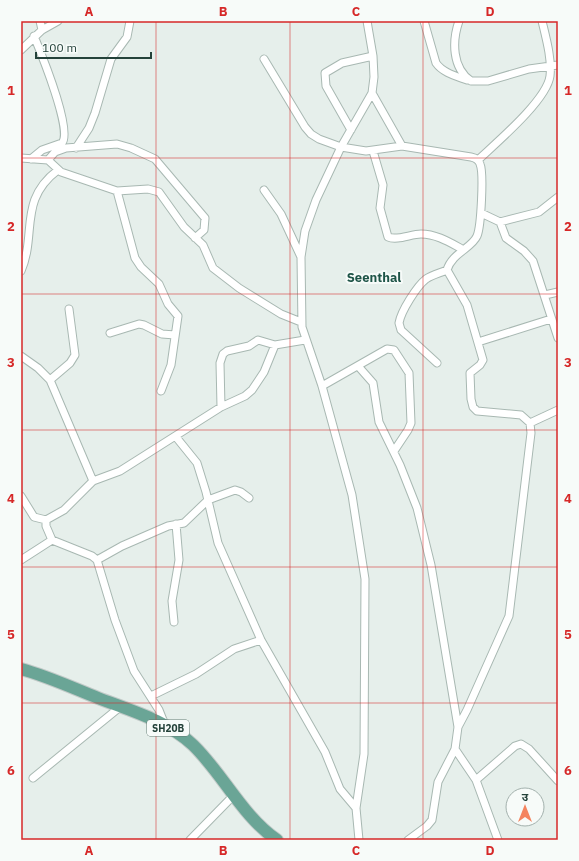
<svg xmlns="http://www.w3.org/2000/svg" width="579" height="861" viewBox="0 0 579 861" font-family="'IBM Plex Sans','Noto Sans Devanagari',sans-serif">
	<style>
		.lines { fill: none; stroke-linecap: round; stroke-linejoin: round }
		.minor-casing { stroke: #a8b8b2; stroke-width: 9 }
		.primary-casing { stroke: #c2cac8; stroke-width: 14 }
		.minor { stroke: #fff; stroke-width: 7 }
		.primary { stroke: #6aa596; stroke-width: 12 }
		.grid { fill: none; stroke: #d62828; stroke-width: 1; stroke-opacity: 0.55 }
		.labels { text-anchor: middle; dominant-baseline: central; stroke-width: 4; stroke-linejoin: round; paint-order: stroke }
		.shield { fill: #f7fbf9; stroke: #637a73; stroke-width: 1 }
		.shield-label { font-size: 10px; font-weight: bold; fill: #24423a }
		.quarter-label { font-size: 13px; font-weight: bold; fill: #1f5548; stroke: #f7fbf9 }
		.neatline { fill: none; stroke: #d62828; stroke-width: 1.5 }
		.grid-label { font-size: 13px; text-anchor: middle; font-weight: bold; fill: #d62828 }
	</style>
	<rect width="100%" height="100%" fill="#e6efeb"/>
	<g class="lines">
		<!-- minor casing -->
		<g class="minor-casing">
			<path id="minor" d="M40 21 42 30
				M424 21 436 63C443 73 456 76 467 80
				M459 21C452 41 452 68 471 81H488L529 69 558 65
				M21 50 42 30 58 21
				M264 59 305 127 311 134 319 139 341 147 366 151 402 146 471 157C476 158 479 160 480 164 484 173 481 227 477 236 472 248 452 253 447 270L467 305 483 360 480 365 470 373 471 399 473 407 477 411 521 415 530 423 531 433 509 616 467 710 458 727
				M372 93 402 146
				M351 130 326 86 325 73 342 63 373 56
				M76 148 89 128 95 113 111 59 127 37 130 21
				M373 151 383 185 380 208 388 237C397 241 411 234 421 234 436 234 449 242 462 249
				M21 158 48 160 61 172 117 191 148 189 159 192 184 227 203 245 213 268 239 288 281 314 301 322
				M31 159 42 150 62 143C73 131 41 53 34 36
				M48 160 55 152 66 148 117 144 131 148 155 159 205 218 204 230 195 238
				M478 160C496 143 547 100 550 76 552 59 546 38 542 21
				M264 190 281 214 301 257
				M117 191 135 258 141 267 159 284 168 304 178 316 171 365 161 391
				M481 213 500 222 506 238 524 251 533 261 558 338
				M500 222 539 212 558 197
				M21 271C37 234 18 200 58 170
				M545 295 558 292
				M110 333 139 324 144 325 162 334 175 335
				M478 342 551 319
				M21 356 38 368 50 380 93 481
				M437 363 401 330 399 323C401 311 417 286 426 279 432 275 440 273 447 270
				M358 366 373 383 379 422 400 465 417 508 431 565 458 727 455 749 438 782 432 820 427 826 408 840
				M50 380 70 363 75 355 69 309
				M322 386 387 349 394 350 409 373 411 423 408 430 394 451
				M221 407 220 363 223 354 227 351 249 346 258 340 275 345 305 340
				M530 423 558 410
				M176 437 197 463 206 492 218 543 261 640 325 752 340 789 356 808
				M21 496 34 517 46 520
				M21 560 52 540
				M97 560 122 546 168 526 184 523 208 500 235 490 241 492 249 498
				M174 622 172 601 179 560 176 524
				M151 696 196 674 234 649 261 640
				M165 725 159 710 134 671 115 620 97 560 92 556 52 540 46 526V520L64 510 93 481 120 471 221 407 245 396 252 390 264 372 275 345
				M455 749 476 780 498 840
				M33 778 120 707
				M476 780 515 746 521 744 529 749 558 781
				M190 840 234 795
				M359 840 356 808 364 754 365 579 352 495 322 386 302 327 301 257 305 231 316 200 341 147 372 93 374 77 373 56 367 21"/>
		</g>
		<!-- primary casing -->
		<g class="primary-casing">
			<path id="primary" d="M21 669C47 676 73 688 98 698 129 710 168 721 193 745 223 774 242 816 277 840"/>
		</g>
		<!-- minor -->
		<use href="#minor" class="minor"/>
		<!-- primary -->
		<use href="#primary" class="primary"/>
	</g>
	<!-- grid -->
	<path class="grid" d="M156 21V840M290 21V840M423 21V840M21 158H558M21 294H558M21 430H558M21 567H558M21 703H558"/>
	<g class="labels">
		<!-- shield labels -->
		<rect class="shield" x="147" y="720" width="42" height="16" rx="3"/>
		<g class="shield-label">
			<text x="168" y="728">SH20B</text>
		</g>
		<!-- quarter labels -->
		<g class="quarter-label">
			<text x="374" y="277">Seenthal</text>
		</g>
	</g>
	<!-- border -->
	<rect width="579" height="861" fill="none" stroke="#f7fbf9" stroke-width="44"/>
	<!-- north arrow -->
	<g transform="translate(525 807)"><circle r="19" fill="#f7fbf9" stroke="#a3b1ad"/>
	<path d="M0-3L7 15L0 10L-7 15Z" fill="#f4845f"/>
	<text y="-6" font-size="11" font-weight="bold" text-anchor="middle" fill="#24423a">उ</text>
	</g>
	<!-- scale -->
	<path d="M36 52v6h115v-6" fill="none" stroke="#24423a" stroke-width="2"/>
	<text x="42" y="52" font-size="12" fill="#24423a" stroke="#f7fbf9" stroke-width="3" paint-order="stroke">100 m</text>
	<rect x="22" y="22" width="535" height="817" class="neatline"/>
	<g class="grid-label">
		<text x="89" y="16">A</text>
		<text x="223" y="16">B</text>
		<text x="356" y="16">C</text>
		<text x="490" y="16">D</text>
		<text x="11" y="95">1</text>
		<text x="568" y="95">1</text>
		<text x="11" y="231">2</text>
		<text x="568" y="231">2</text>
		<text x="11" y="367">3</text>
		<text x="568" y="367">3</text>
		<text x="11" y="503">4</text>
		<text x="568" y="503">4</text>
		<text x="11" y="639">5</text>
		<text x="568" y="639">5</text>
		<text x="11" y="775">6</text>
		<text x="568" y="775">6</text>
		<text x="89" y="855">A</text>
		<text x="223" y="855">B</text>
		<text x="356" y="855">C</text>
		<text x="490" y="855">D</text>
	</g>
</svg>
